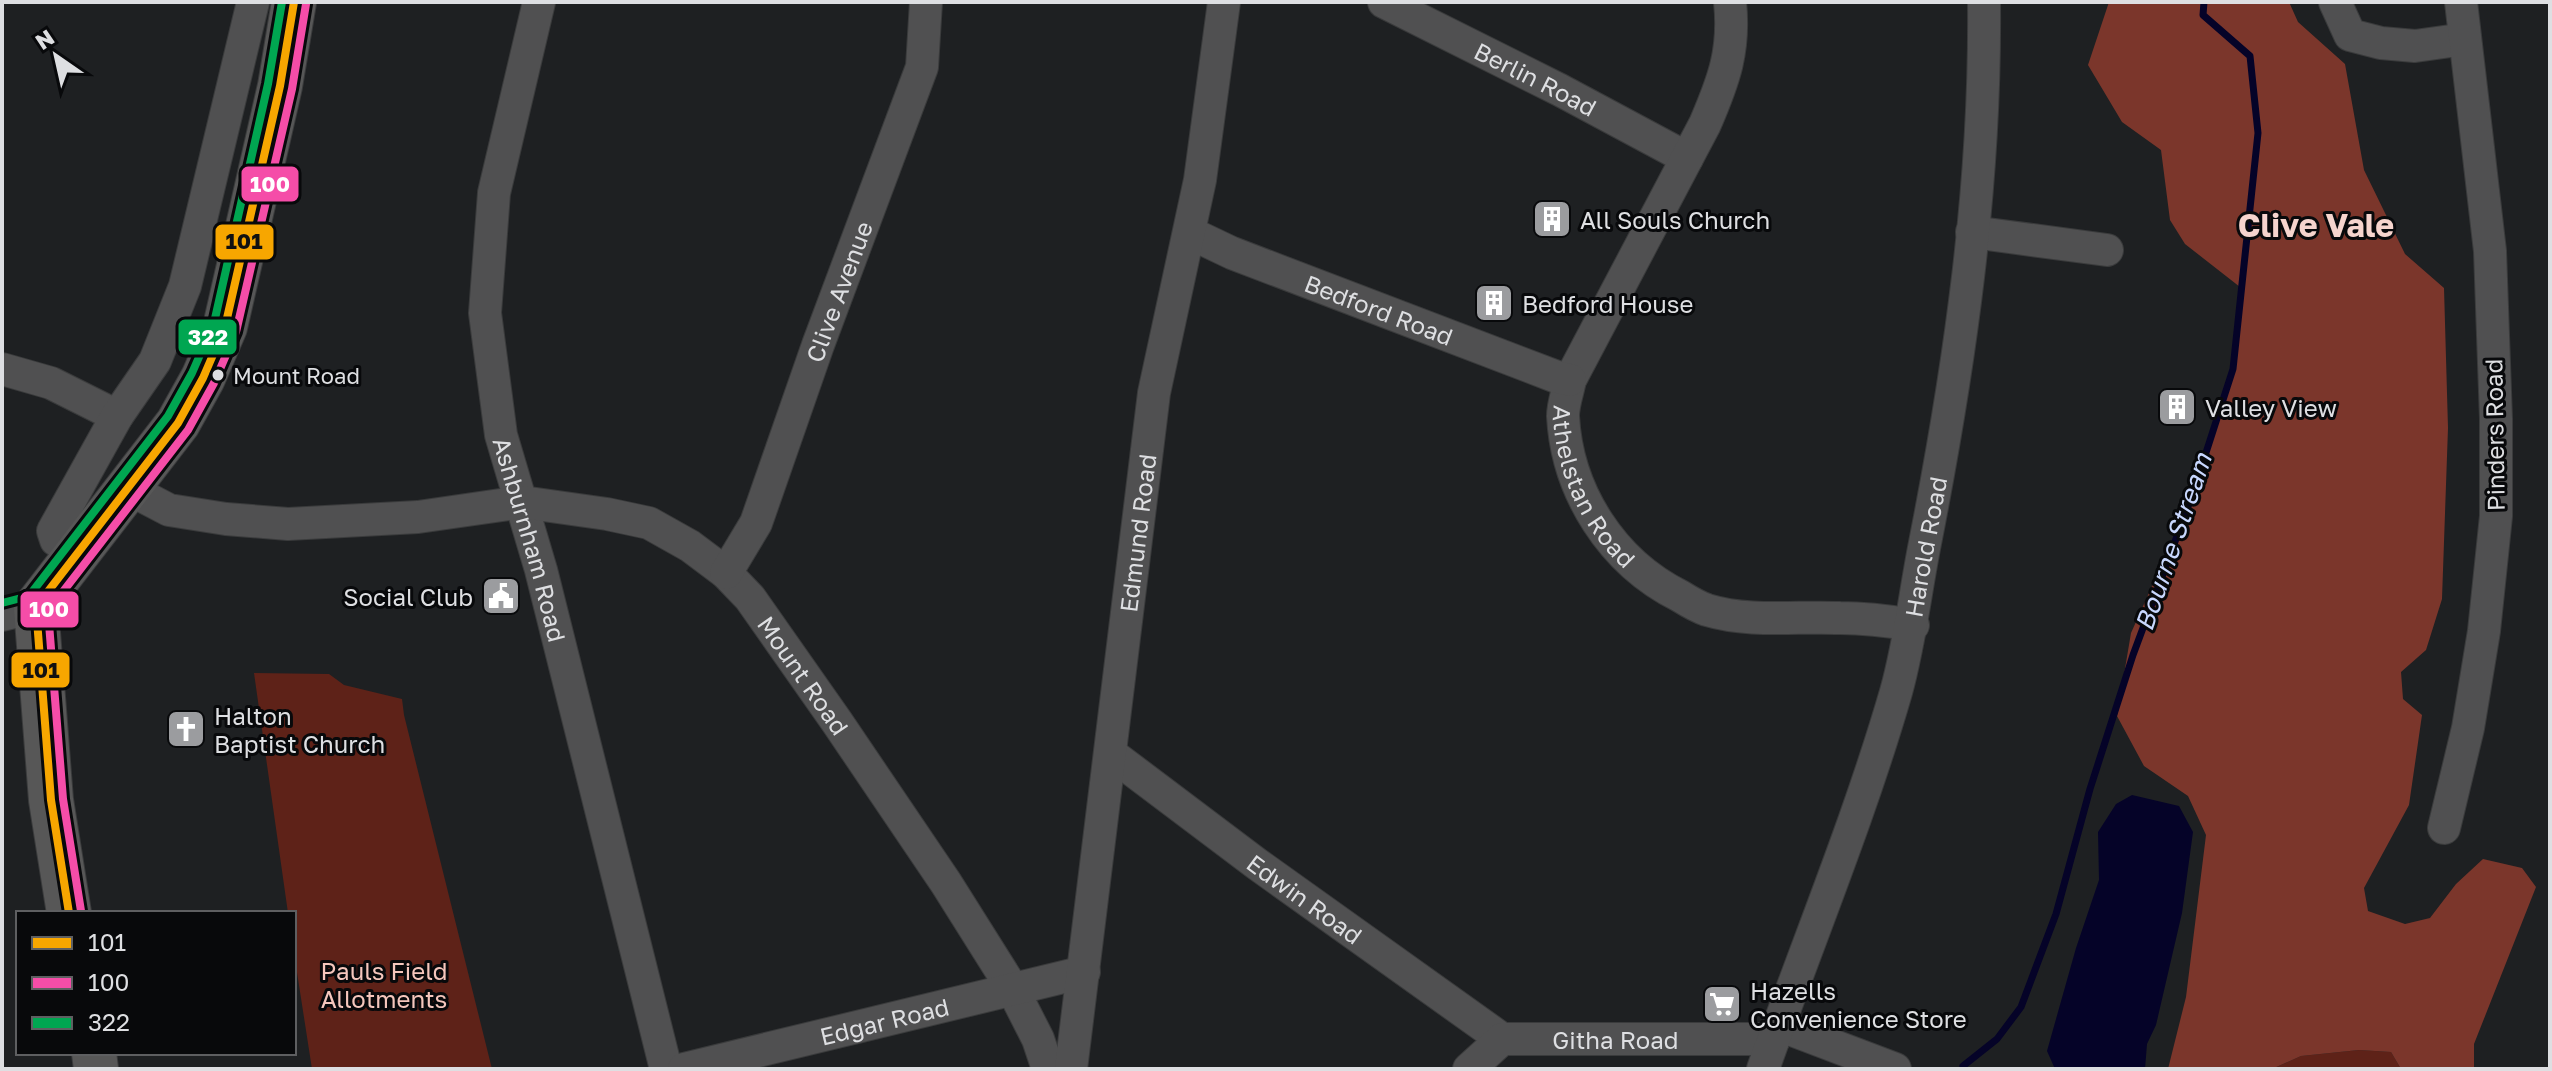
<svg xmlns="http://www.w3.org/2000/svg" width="2552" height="1071" viewBox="0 0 2552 1071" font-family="'Golos Text',sans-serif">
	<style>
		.green { fill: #5e2218 }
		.forest { fill: #7b362b }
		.water { fill: #050328 }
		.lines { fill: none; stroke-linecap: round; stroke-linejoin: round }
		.stream { stroke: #050328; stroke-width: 7 }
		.minor-casing { stroke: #3a3b3c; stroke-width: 34 }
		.highway-casing { stroke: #3a3b3c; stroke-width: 46 }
		.minor { stroke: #505051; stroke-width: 32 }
		.highway { stroke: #575757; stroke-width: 44 }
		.bus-1-casing { stroke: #08090b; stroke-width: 14 }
		.bus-2-casing { stroke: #08090b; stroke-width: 14 }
		.bus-3-casing { stroke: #08090b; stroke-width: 14 }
		.bus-1 { stroke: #f7a600; stroke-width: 8 }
		.bus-2 { stroke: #f54da8; stroke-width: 8 }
		.bus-3 { stroke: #00a651; stroke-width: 8 }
		.bus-dot { fill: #dedfe2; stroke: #08090b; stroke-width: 3 }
		.labels { text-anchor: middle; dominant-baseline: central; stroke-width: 6; stroke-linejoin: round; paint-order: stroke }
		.bus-label { font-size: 22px; fill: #dedfe2; stroke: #08090b; text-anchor: start }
		.street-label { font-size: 24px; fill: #dedfe2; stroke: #08090b }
		.poi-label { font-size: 24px; fill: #dedfe2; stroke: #08090b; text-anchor: start }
		.park-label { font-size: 24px; fill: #f5c6bc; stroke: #08090b }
		.water-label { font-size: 26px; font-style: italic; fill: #c8d7fe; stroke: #08090b }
		.district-label { font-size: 32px; font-weight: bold; fill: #f6d4cd; stroke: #08090b }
		.line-badge { stroke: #08090b; stroke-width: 3 }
		.badge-label { font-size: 22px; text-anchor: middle; font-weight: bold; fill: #fff }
		.pale-badge-label { font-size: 22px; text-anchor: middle; font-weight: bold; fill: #111 }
	</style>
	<rect width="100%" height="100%" fill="#1e2022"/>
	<!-- green -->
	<path class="green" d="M254 673 329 674 344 685 402 699 404 715 492 1069H312L294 953V913H288Z
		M2359 1050 2391 1052 2401 1069H2272L2301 1056Z"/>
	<!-- forest -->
	<path class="forest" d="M2109 2H2289L2298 22 2345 64 2364 170 2405 254 2444 288 2448 428 2442 599 2426 650 2401 672 2403 699 2422 715 2409 805 2364 888 2368 911 2405 924 2430 918 2456 884 2483 859 2522 868 2536 887 2474 1044V1069H2401L2391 1052 2359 1050 2301 1056 2272 1069H2168L2186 997 2206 835 2188 796 2144 766 2117 716 2131 633 2192 497 2237 357 2240 287 2185 244 2170 220 2161 150 2122 122 2088 65Z"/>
	<!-- water -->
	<path class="water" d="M2132 795 2179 806 2193 832 2182 913 2156 1025 2147 1044 2145 1069H2055L2047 1051 2076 948 2099 880 2098 832 2116 804Z"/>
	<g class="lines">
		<!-- stream -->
		<path class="stream" d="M1963 1066 1997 1039 2021 1007 2056 914 2090 789 2133 655 2193 493 2233 369 2258 133 2250 56 2203 15 2204 2"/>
		<!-- minor casing -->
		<g class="minor-casing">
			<g id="minor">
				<path id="s1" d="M539 2 494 193 485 313 501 435 541 570 666 1069"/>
				<path id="s2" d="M1384 2 1560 90 1687 158"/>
				<path id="s3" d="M1730 2C1735 50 1724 80 1705 124L1570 380C1568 391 1563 404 1563 416 1567 492 1612 562 1680 596 1688 601 1698 607 1707 610 1750 623 1796 616 1840 618 1864 618 1889 621 1913 625"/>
				<path d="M2335 2 2350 35 2381 43 2415 46 2465 39"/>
				<path d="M1972 232 2107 250"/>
				<path id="s4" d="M1190 233 1232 253 1557 377 1570 380"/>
				<path d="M2 369 51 383 117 416"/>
				<path id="s5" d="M127 488 169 510 226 519 288 524 418 517 522 502 607 514 649 523 690 546 726 573 750 598 837 722 946 883 1012 988 1038 1039 1048 1069"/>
				<path d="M78 553 56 540 53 531 117 416 155 361 185 286 253 2"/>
				<path id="s6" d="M726 573 756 523 818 345 922 67 926 2"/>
				<path d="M2 615 36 607"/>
				<path id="s7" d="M1111 754 1257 864 1502 1039"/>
				<path d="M2444 828 2468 728 2484 631 2496 516V419L2490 251 2461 2"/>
				<path d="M1779 1025 1895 1069"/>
				<path id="s8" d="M684 1069 1084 972"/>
				<path id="s9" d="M1071 1069 1154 393 1200 180 1224 2"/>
				<path id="s10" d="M1469 1069 1502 1039H1774"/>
				<path id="s11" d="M1763 1069C1807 944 1859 820 1896 692 1910 642 1915 593 1925 543 1960 365 1986 184 1984 2"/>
			</g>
		</g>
		<!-- highway casing -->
		<g class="highway-casing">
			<path id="highway" d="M69 913 51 800 36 607 178 423 203 378 225 327 280 86 294 2
				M94 1053 96 1069"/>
		</g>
		<!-- minor -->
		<use href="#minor" class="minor"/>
		<!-- highway -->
		<use href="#highway" class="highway"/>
		<!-- bus-1 casing -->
		<g class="bus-1-casing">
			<path id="bus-1" d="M69 913 51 800 36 607 178 423 203 378 225 327 280 86 294 2"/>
		</g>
		<!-- bus-2 casing -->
		<g class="bus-2-casing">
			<path id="bus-2" d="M81 911 63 799 48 611 188 430 214 383 236 332 292 89 306 4"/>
		</g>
		<!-- bus-3 casing -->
		<g class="bus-3-casing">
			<path id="bus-3" d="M2 603 29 596 168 416 192 373 214 323 268 84 282 2"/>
		</g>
		<!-- bus-1 -->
		<use href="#bus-1" class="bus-1"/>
		<!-- bus-2 -->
		<use href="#bus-2" class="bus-2"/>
		<!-- bus-3 -->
		<use href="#bus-3" class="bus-3"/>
	</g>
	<!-- icons -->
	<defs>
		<g id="building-square" transform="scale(2)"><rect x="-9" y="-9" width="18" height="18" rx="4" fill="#9b9c9f" stroke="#08090b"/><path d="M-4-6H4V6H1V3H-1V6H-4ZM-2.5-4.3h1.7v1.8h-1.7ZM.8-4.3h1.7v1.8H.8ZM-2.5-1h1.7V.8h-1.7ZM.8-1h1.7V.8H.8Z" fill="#fff"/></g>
		<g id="civic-square" transform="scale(2)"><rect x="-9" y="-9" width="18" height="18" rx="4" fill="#9b9c9f" stroke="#08090b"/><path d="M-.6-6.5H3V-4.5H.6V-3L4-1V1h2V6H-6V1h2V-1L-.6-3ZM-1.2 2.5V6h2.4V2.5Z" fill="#fff"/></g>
		<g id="church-square" transform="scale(2)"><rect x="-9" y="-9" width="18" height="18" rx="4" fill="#9b9c9f" stroke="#08090b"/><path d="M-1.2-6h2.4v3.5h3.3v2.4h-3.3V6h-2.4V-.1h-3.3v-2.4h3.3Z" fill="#fff"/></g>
		<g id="supermarket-square" transform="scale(2)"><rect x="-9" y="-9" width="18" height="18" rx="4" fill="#9b9c9f" stroke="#08090b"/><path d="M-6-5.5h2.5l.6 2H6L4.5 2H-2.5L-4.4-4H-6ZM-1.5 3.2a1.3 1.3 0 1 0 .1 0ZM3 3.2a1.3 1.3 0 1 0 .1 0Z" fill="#fff"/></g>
	</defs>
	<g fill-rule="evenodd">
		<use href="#building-square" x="1552" y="219"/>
		<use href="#building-square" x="1494" y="303"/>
		<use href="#building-square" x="2177" y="407"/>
		<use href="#civic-square" x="501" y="596"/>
		<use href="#church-square" x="186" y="729"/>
		<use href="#supermarket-square" x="1722" y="1004"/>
	</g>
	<!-- markers -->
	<circle class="bus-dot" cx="218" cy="375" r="7"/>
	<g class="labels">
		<!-- bus labels -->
		<g class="bus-label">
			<text x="233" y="375">Mount Road</text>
		</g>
		<!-- street labels -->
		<g class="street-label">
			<text stroke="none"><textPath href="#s2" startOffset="170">Berlin Road</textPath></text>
			<text stroke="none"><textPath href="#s6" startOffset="304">Clive Avenue</textPath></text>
			<text stroke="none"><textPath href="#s4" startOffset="204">Bedford Road</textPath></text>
			<text transform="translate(2494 435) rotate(-91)">Pinders Road</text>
			<text stroke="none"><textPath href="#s3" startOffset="530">Athelstan Road</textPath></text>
			<text stroke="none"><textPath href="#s9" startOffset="540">Edmund Road</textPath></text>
			<text stroke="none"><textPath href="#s1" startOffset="548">Ashburnham Road</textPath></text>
			<text stroke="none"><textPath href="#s11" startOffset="548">Harold Road</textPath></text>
			<text stroke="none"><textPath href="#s5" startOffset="752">Mount Road</textPath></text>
			<text stroke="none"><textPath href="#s7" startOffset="242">Edwin Road</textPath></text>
			<text stroke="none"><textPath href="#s8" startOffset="206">Edgar Road</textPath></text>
			<text stroke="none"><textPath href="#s10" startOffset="158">Githa Road</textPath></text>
		</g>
		<!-- poi labels -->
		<g class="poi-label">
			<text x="1580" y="219">All Souls Church</text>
			<text x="1522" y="303">Bedford House</text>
			<text x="2205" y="407">Valley View</text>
			<text x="473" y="596" text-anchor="end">Social Club</text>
			<text x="214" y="715">Halton<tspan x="214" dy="28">Baptist Church</tspan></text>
			<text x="1750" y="990">Hazells<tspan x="1750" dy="28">Convenience Store</tspan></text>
		</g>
		<!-- park labels -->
		<g class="park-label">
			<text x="384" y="970">Pauls Field<tspan x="384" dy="28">Allotments</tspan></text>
		</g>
		<!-- water labels -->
		<g class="water-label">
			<text transform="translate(2173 542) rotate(-71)">Bourne Stream</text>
		</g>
		<!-- district labels -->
		<g class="district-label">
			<text x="2316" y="225">Clive Vale</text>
		</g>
	</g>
	<g class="line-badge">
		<rect x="240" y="165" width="60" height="38" rx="8" fill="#f54da8"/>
		<rect x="214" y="223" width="61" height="38" rx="8" fill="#f7a600"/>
		<rect x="177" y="318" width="61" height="38" rx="8" fill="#00a651"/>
		<rect x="19" y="590" width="61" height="39" rx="8" fill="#f54da8"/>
		<rect x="10" y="651" width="61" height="38" rx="8" fill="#f7a600"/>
	</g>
	<g class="badge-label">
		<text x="270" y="192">100</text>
		<text x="208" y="345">322</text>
		<text x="49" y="617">100</text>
	</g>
	<g class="pale-badge-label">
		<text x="244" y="249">101</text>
		<text x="41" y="678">101</text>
	</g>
	<!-- border -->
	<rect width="2552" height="1071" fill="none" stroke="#dedfe2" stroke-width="8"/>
	<!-- legend -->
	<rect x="16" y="911" width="280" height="144" fill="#08090b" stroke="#5e5f61" stroke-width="2"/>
	<rect x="32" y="937" width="40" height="12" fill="#f7a600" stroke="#5e5f61" stroke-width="2"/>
	<text x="88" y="951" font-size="24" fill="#dedfe2">101</text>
	<rect x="32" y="977" width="40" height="12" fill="#f54da8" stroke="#5e5f61" stroke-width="2"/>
	<text x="88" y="991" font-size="24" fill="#dedfe2">100</text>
	<rect x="32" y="1017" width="40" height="12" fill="#00a651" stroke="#5e5f61" stroke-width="2"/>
	<text x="88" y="1031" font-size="24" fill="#dedfe2">322</text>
	<!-- north arrow -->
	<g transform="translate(56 56) rotate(326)" stroke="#08090b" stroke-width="6" paint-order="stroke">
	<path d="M0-6L14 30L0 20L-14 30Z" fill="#dedfe2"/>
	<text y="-12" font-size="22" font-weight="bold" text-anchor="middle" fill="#dedfe2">N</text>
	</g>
</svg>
